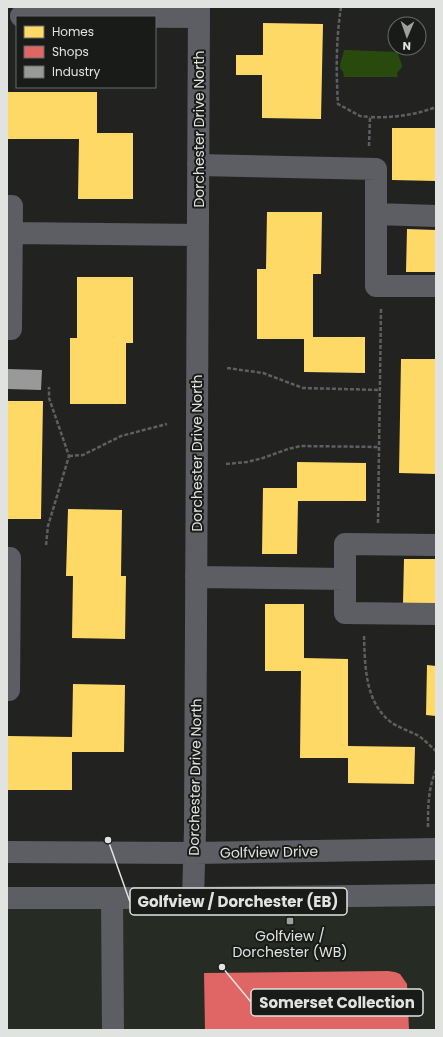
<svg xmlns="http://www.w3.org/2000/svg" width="443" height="1037" viewBox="0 0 443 1037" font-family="Poppins,sans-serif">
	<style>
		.built { fill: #262c24 }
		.water { fill: #294a0d }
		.homes { fill: #ffd966 }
		.shops { fill: #e06666 }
		.industry { fill: #999 }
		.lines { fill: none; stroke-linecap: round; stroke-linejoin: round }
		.path { stroke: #5f5f63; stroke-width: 2.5; stroke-dasharray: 4 2; stroke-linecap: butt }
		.minor { stroke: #5d5d64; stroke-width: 22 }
		.poi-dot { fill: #9ea09e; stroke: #181b17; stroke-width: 1.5 }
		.labels { text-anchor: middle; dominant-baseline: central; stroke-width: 4; stroke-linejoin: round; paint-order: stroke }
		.street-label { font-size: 14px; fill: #e1e3e1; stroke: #181b17 }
		.poi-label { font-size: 14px; fill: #e1e3e1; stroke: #181b17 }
		.leader { fill: none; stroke: #e1e3e1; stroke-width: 1.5 }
		.callout-dot { fill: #e1e3e1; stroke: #181b17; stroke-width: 1.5 }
		.callout { fill: #181b17; stroke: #e1e3e1; stroke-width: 1.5 }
		.callout-label { font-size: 15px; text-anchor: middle; font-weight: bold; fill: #e1e3e1 }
	</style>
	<rect width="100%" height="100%" fill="#222321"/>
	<!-- built -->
	<path class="built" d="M436 901V1030H7V904Z"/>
	<!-- water -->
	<path class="water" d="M344 50 398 52C398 58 402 61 402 67L397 73 398 77H344L343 72 340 68C340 61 343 57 344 50Z"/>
	<!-- homes -->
	<path class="homes" d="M263 23 323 24 321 119 262 118V75H236V55H263Z
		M7 92H97V133H133V199H78L79 139H7Z
		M392 128H436V181L392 180Z
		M267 212H322L321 274H313V337H365V373L304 372V339H257V269H266Z
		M407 229 436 230V272H406Z
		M77 277H133V343H126V404H70V338H77Z
		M401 359H436V474L399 473Z
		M7 401H43L41 519H7Z
		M297 462 366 463V501H298L297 554H262L263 488H297Z
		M68 509 122 510 121 576H126L125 639 72 638 73 576H66Z
		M404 559H436V603H403Z
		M265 604H304V658L348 659V746L415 747 414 784 348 783V758H300L301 671H265Z
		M427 665 436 666V716L426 715Z
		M73 684 125 685 124 752H72V790H8V736L72 737Z"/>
	<!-- shops -->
	<path class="shops" d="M388 971 395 972 400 974 407 984 409 1030H205L204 973Z"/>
	<!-- industry -->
	<path class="industry" d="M7 369 42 370 41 390 7 389Z"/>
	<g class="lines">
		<!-- path -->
		<path class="path" d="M341 7C336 39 336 72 338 104L360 116 370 117
			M369 146 370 117C393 118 415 115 436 107
			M227 368 263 373 303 388 380 390
			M69 456 83 455 121 436 167 424
			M226 464 247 462 263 458 288 449 301 446 379 447
			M378 523 381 308
			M46 545 48 526 69 456 49 398V387
			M364 636C365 667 365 703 392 723 400 728 409 731 417 735 424 739 430 746 436 751
			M428 827C428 807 428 789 436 770"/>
		<!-- minor -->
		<path class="minor" d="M21 16 199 17
			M198 165 376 169V214L436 216
			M7 206H12L11 329H7
			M376 214V286H436
			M12 233 198 235
			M7 558H10L9 690H7
			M196 577 345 579V613L436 614
			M345 579V544L436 545
			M7 852 194 853 436 849
			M7 898H193L436 895
			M112 898 113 1030
			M193 898 195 830 199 7"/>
	</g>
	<!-- markers -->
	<rect class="poi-dot" x="286" y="917" width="8" height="8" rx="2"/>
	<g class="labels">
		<!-- street labels -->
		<g class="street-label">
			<text transform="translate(199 129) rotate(-90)">Dorchester Drive North</text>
			<text transform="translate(197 453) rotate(-90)">Dorchester Drive North</text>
			<text transform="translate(195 777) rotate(-89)">Dorchester Drive North</text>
			<text transform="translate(269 852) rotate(-1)">Golfview Drive</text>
		</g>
		<!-- poi labels -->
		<g class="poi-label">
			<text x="290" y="936">Golfview /<tspan x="290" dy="16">Dorchester (WB)</tspan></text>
		</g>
	</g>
	<!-- callouts -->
	<path class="leader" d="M108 840L130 902M222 967L251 1002"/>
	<g class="callout-dot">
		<circle cx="108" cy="840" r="4"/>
		<circle cx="222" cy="967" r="4"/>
	</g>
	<g class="callout">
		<rect x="130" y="888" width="217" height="27" rx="4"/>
		<rect x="251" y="989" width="172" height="27" rx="4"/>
	</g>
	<g class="callout-label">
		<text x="238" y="907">Golfview / Dorchester (EB)</text>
		<text x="337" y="1008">Somerset Collection</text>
	</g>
	<!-- border -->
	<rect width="443" height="1037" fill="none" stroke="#e1e3e1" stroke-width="16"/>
	<!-- legend -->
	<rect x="16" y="16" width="140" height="72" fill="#181b17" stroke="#686b68"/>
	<rect x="24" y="26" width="20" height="12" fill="#ffd966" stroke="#686b68"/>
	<text x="52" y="36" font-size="12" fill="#e1e3e1">Homes</text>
	<rect x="24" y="46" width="20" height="12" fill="#e06666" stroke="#686b68"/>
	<text x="52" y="56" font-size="12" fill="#e1e3e1">Shops</text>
	<rect x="24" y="66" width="20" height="12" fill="#999999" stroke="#686b68"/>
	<text x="52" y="76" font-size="12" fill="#e1e3e1">Industry</text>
	<!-- north arrow -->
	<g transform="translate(407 36) rotate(182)"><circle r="19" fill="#181b17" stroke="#686b68"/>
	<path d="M0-3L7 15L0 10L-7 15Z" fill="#9ea09e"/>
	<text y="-6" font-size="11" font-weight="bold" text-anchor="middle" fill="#e1e3e1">N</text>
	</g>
</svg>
